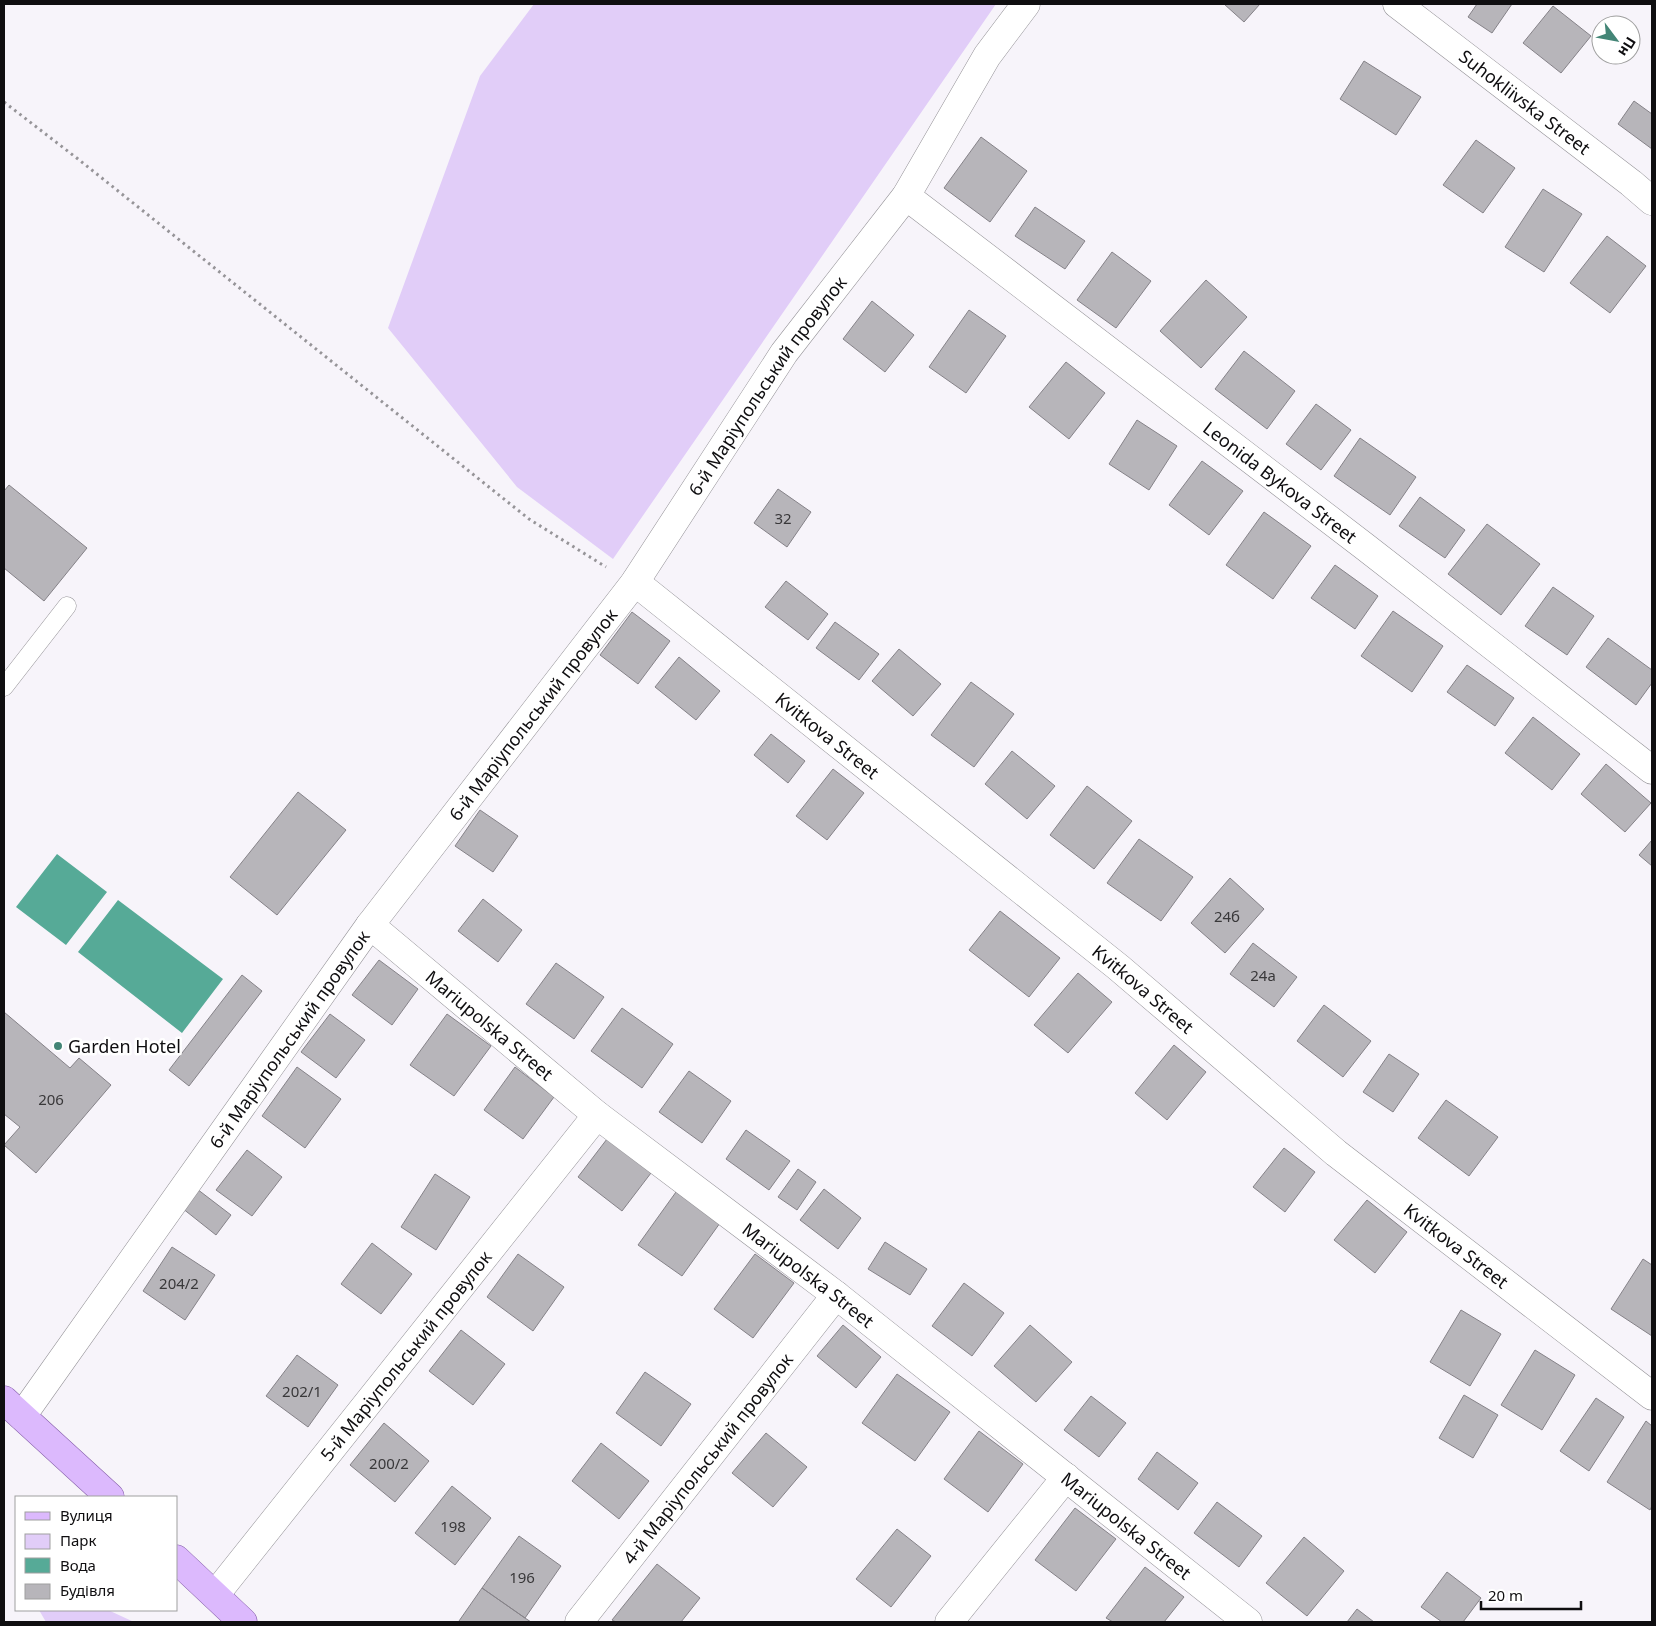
<svg xmlns="http://www.w3.org/2000/svg" width="1656" height="1626" viewBox="0 0 1656 1626" font-family="'Noto Sans',sans-serif">
	<style>
		.green { fill: #e1cdf8 }
		.water { fill: #56aa97 }
		.building { fill: #b7b5ba; stroke: #858288 }
		.lines { fill: none; stroke-linecap: round; stroke-linejoin: round }
		.service-casing { stroke: #939196; stroke-width: 19 }
		.minor-casing { stroke: #939196; stroke-width: 29 }
		.primary-casing { stroke: #855fa9; stroke-width: 29 }
		.path { stroke: #969498; stroke-width: 3; stroke-dasharray: 2.5 4; stroke-linecap: butt }
		.service { stroke: #fff; stroke-width: 18 }
		.minor { stroke: #fff; stroke-width: 28 }
		.primary { stroke: #dcb9fd; stroke-width: 28 }
		.poi-dot { fill: #438576; stroke: #fff; stroke-width: 2 }
		.labels { text-anchor: middle; dominant-baseline: central; stroke-width: 5; stroke-linejoin: round; paint-order: stroke }
		.number-label { font-size: 15px; fill: #39383a }
		.street-label { font-size: 18px; fill: #0f0e10; stroke: #fff }
		.poi-label { font-size: 18px; fill: #0f0e10; stroke: #fff; text-anchor: start }
	</style>
	<rect width="100%" height="100%" fill="#f7f4fa"/>
	<!-- green -->
	<path class="green" d="M534 4H996L613 559 517 487 388 328 480 76Z
		M39 1610H108L134 1622H46Z"/>
	<!-- water -->
	<path class="water" d="M57 854 107 892 66 945 16 907Z
		M118 900 223 979 182 1033 78 952Z"/>
	<!-- building -->
	<path class="building" d="M1224 4H1260L1244 22Z
		M1477 4H1512L1492 33 1468 17Z
		M1553 6 1591 36 1561 73 1523 43Z
		M1364 61 1421 97 1396 135 1340 99Z
		M1634 101 1652 114V149L1618 124Z
		M981 137 1027 171 990 222 944 188Z
		M1476 140 1515 168 1483 213 1443 185Z
		M1543 189 1582 214 1544 272 1505 247Z
		M1035 207 1085 241 1065 269 1015 236Z
		M1607 236 1646 266 1610 313 1570 283Z
		M1112 252 1151 281 1116 328 1077 300Z
		M1206 280 1247 317 1201 368 1160 331Z
		M872 301 914 335 885 372 843 339Z
		M969 310 1006 336 966 393 929 367Z
		M1244 351 1295 391 1267 429 1215 389Z
		M1066 362 1105 393 1069 439 1029 407Z
		M1316 404 1351 430 1321 470 1286 444Z
		M1137 420 1177 446 1149 490 1109 464Z
		M1360 438 1416 477 1390 515 1334 476Z
		M1202 461 1243 491 1209 535 1169 505Z
		M9 485 87 548 44 601 4 568V491Z
		M778 489 811 512 787 547 754 523Z
		M1420 497 1465 530 1445 558 1399 526Z
		M1264 512 1311 546 1273 599 1226 565Z
		M1487 524 1540 564 1501 615 1448 574Z
		M1335 565 1378 596 1355 629 1311 598Z
		M786 581 828 614 808 640 765 607Z
		M1553 587 1594 616 1567 655 1525 626Z
		M1393 611 1443 646 1412 692 1361 656Z
		M632 612 670 641 638 684 600 655Z
		M835 622 879 654 859 680 816 648Z
		M1608 638 1652 670V683L1636 705 1586 667Z
		M899 649 941 684 913 716 872 681Z
		M679 657 720 691 696 720 655 687Z
		M1467 665 1514 698 1495 726 1447 692Z
		M971 682 1014 714 974 767 931 735Z
		M1533 717 1580 754 1552 790 1505 753Z
		M771 734 805 761 788 783 754 755Z
		M1012 751 1055 786 1027 819 985 784Z
		M1606 764 1651 803 1625 832 1581 794Z
		M833 769 864 793 827 840 796 816Z
		M1087 786 1132 821 1094 869 1050 835Z
		M298 792 346 830 277 915 230 877Z
		M480 810 518 836 493 872 455 846Z
		M1139 839 1193 877 1161 921 1107 883Z
		M1652 840V866L1639 855Z
		M1230 878 1264 909 1225 953 1191 923Z
		M483 899 522 930 498 962 458 931Z
		M1000 911 1060 958 1029 997 969 950Z
		M1253 943 1297 977 1274 1007 1230 974Z
		M379 960 418 989 392 1025 352 995Z
		M556 963 604 997 574 1039 526 1004Z
		M1078 973 1112 1002 1068 1053 1034 1025Z
		M242 975 262 991 189 1086 169 1070Z
		M1324 1005 1371 1041 1343 1077 1297 1041Z
		M622 1008 673 1044 642 1088 591 1051Z
		M4 1012 70 1068 79 1058 111 1085 36 1173 4 1145 20 1127 4 1114Z
		M330 1014 365 1040 336 1078 301 1052Z
		M447 1014 491 1046 454 1096 410 1065Z
		M1174 1045 1206 1072 1167 1120 1135 1093Z
		M1389 1054 1419 1074 1393 1112 1363 1092Z
		M297 1067 341 1099 305 1148 262 1116Z
		M515 1067 554 1097 523 1139 484 1110Z
		M689 1071 731 1101 702 1143 659 1112Z
		M1446 1100 1498 1137 1469 1176 1418 1138Z
		M746 1130 790 1161 769 1190 726 1159Z
		M607 1139 651 1173 622 1211 578 1177Z
		M1284 1148 1315 1172 1285 1212 1253 1187Z
		M247 1150 282 1177 252 1216 216 1190Z
		M798 1169 816 1182 797 1210 778 1197Z
		M435 1174 470 1197 436 1250 401 1227Z
		M197 1189 231 1215 216 1235 182 1208Z
		M824 1189 861 1218 838 1249 800 1220Z
		M676 1192 720 1223 682 1276 638 1245Z
		M1367 1200 1407 1232 1375 1273 1334 1240Z
		M885 1242 927 1269 910 1295 868 1269Z
		M372 1243 412 1274 381 1314 341 1284Z
		M172 1247 215 1275 185 1320 143 1291Z
		M518 1254 564 1287 533 1331 487 1297Z
		M755 1254 794 1283 753 1338 714 1309Z
		M1643 1259 1652 1265V1336L1611 1309Z
		M964 1283 1004 1313 972 1356 932 1326Z
		M1461 1310 1501 1334 1470 1386 1430 1362Z
		M843 1325 881 1357 856 1388 817 1356Z
		M1030 1325 1072 1362 1036 1402 994 1366Z
		M461 1330 505 1364 473 1405 429 1371Z
		M1535 1350 1575 1375 1542 1430 1501 1405Z
		M297 1355 338 1385 308 1427 266 1396Z
		M645 1372 691 1404 661 1446 616 1413Z
		M897 1374 950 1412 915 1461 862 1423Z
		M1464 1395 1498 1415 1473 1458 1439 1438Z
		M1091 1396 1126 1423 1099 1457 1064 1430Z
		M1596 1398 1624 1417 1589 1471 1560 1451Z
		M1646 1421 1652 1426V1506L1650 1510 1607 1482Z
		M384 1423 429 1461 395 1502 350 1465Z
		M979 1431 1023 1464 988 1512 944 1479Z
		M766 1433 807 1467 773 1507 732 1473Z
		M601 1443 649 1481 619 1519 572 1481Z
		M1157 1452 1198 1483 1178 1510 1138 1479Z
		M452 1486 491 1518 455 1565 415 1533Z
		M1217 1502 1262 1536 1239 1567 1194 1533Z
		M1075 1508 1116 1539 1076 1591 1035 1560Z
		M897 1529 931 1556 891 1607 856 1579Z
		M519 1536 561 1566 525 1618 482 1588Z
		M1304 1537 1344 1571 1307 1616 1266 1583Z
		M657 1564 700 1598 681 1622H616L612 1620Z
		M1145 1567 1184 1597 1164 1622H1113L1106 1618Z
		M1447 1572 1481 1598 1463 1622H1442L1421 1607Z
		M482 1588 525 1618 531 1622H461L459 1621Z
		M1357 1609 1374 1622H1347Z"/>
	<g class="lines">
		<!-- service casing -->
		<g class="service-casing">
			<path id="service" d="M4 687 67 606"/>
		</g>
		<!-- minor casing -->
		<g class="minor-casing">
			<g id="minor">
				<path id="s1" d="M1397 4 1631 183 1652 201"/>
				<path id="s2" d="M906 196 1364 546 1652 770"/>
				<path id="s3" d="M635 582 1118 967 1336 1153 1652 1396"/>
				<path id="s4" d="M370 925 597 1115 836 1295 1248 1622"/>
				<path id="s5" d="M22 1416 370 925 635 582 784 353 906 196 987 56 1026 4"/>
				<path id="s6" d="M215 1595 597 1115"/>
				<path id="s7" d="M579 1622 836 1295"/>
				<path d="M949 1622 1066 1477"/>
			</g>
		</g>
		<!-- primary casing -->
		<g class="primary-casing">
			<path id="primary" d="M4 1400 110 1497
				M176 1559 243 1622"/>
		</g>
		<!-- path -->
		<path class="path" d="M4 102 78 159 529 519 606 567"/>
		<!-- service -->
		<use href="#service" class="service"/>
		<!-- minor -->
		<use href="#minor" class="minor"/>
		<!-- primary -->
		<use href="#primary" class="primary"/>
	</g>
	<!-- markers -->
	<circle class="poi-dot" cx="58" cy="1046" r="5"/>
	<g class="labels">
		<!-- number labels -->
		<g class="number-label">
			<text x="783" y="518">32</text>
			<text x="1227" y="916">24б</text>
			<text x="1263" y="975">24а</text>
			<text x="51" y="1099">206</text>
			<text x="179" y="1283">204/2</text>
			<text x="302" y="1391">202/1</text>
			<text x="389" y="1463">200/2</text>
			<text x="453" y="1526">198</text>
			<text x="522" y="1577">196</text>
		</g>
		<!-- street labels -->
		<g class="street-label">
			<text stroke="none"><textPath href="#s1" startOffset="161">Suhokliivska Street</textPath></text>
			<text stroke="none"><textPath href="#s5" startOffset="1272">6-й Маріупольський провулок</textPath></text>
			<text stroke="none"><textPath href="#s2" startOffset="471">Leonida Bykova Street</textPath></text>
			<text stroke="none"><textPath href="#s5" startOffset="868">6-й Маріупольський провулок</textPath></text>
			<text stroke="none"><textPath href="#s3" startOffset="246">Kvitkova Street</textPath></text>
			<text stroke="none"><textPath href="#s3" startOffset="651">Kvitkova Street</textPath></text>
			<text stroke="none"><textPath href="#s4" startOffset="156">Mariupolska Street</textPath></text>
			<text stroke="none"><textPath href="#s5" startOffset="462">6-й Маріупольський провулок</textPath></text>
			<text stroke="none"><textPath href="#s3" startOffset="1056">Kvitkova Street</textPath></text>
			<text stroke="none"><textPath href="#s4" startOffset="561">Mariupolska Street</textPath></text>
			<text stroke="none"><textPath href="#s6" startOffset="306">5-й Маріупольський провулок</textPath></text>
			<text stroke="none"><textPath href="#s7" startOffset="208">4-й Маріупольський провулок</textPath></text>
			<text stroke="none"><textPath href="#s4" startOffset="966">Mariupolska Street</textPath></text>
		</g>
		<!-- poi labels -->
		<g class="poi-label">
			<text x="68" y="1046">Garden Hotel</text>
		</g>
	</g>
	<!-- border -->
	<rect width="1656" height="1626" fill="none" stroke="#0f0e10" stroke-width="10"/>
	<!-- legend -->
	<rect x="15" y="1496" width="162" height="115" fill="#ffffff" stroke="#9f9f9f"/>
	<rect x="25" y="1512" width="25" height="8" fill="#dcb9fd" stroke="#9f9f9f"/>
	<text x="60" y="1521" font-size="15" fill="#0f0e10">Вулиця</text>
	<rect x="25" y="1534" width="25" height="15" fill="#e1cdf8" stroke="#9f9f9f"/>
	<text x="60" y="1546" font-size="15" fill="#0f0e10">Парк</text>
	<rect x="25" y="1558" width="25" height="15" fill="#56aa97" stroke="#9f9f9f"/>
	<text x="60" y="1571" font-size="15" fill="#0f0e10">Вода</text>
	<rect x="25" y="1584" width="25" height="15" fill="#b7b5ba" stroke="#9f9f9f"/>
	<text x="60" y="1596" font-size="15" fill="#0f0e10">Будівля</text>
	<!-- north arrow -->
	<g transform="translate(1616 40) rotate(122)"><circle r="24" fill="#ffffff" stroke="#9f9f9f"/>
	<path d="M0-4L9 19L0 12L-9 19Z" fill="#438576"/>
	<text y="-8" font-size="14" font-weight="bold" text-anchor="middle" fill="#0f0e10">Пн</text>
	</g>
	<!-- scale -->
	<path d="M1481 1601v8h100v-8" fill="none" stroke="#0f0e10" stroke-width="2.5"/>
	<text x="1488" y="1601" font-size="15" fill="#0f0e10" stroke="#ffffff" stroke-width="4" paint-order="stroke">20 m</text>
</svg>
